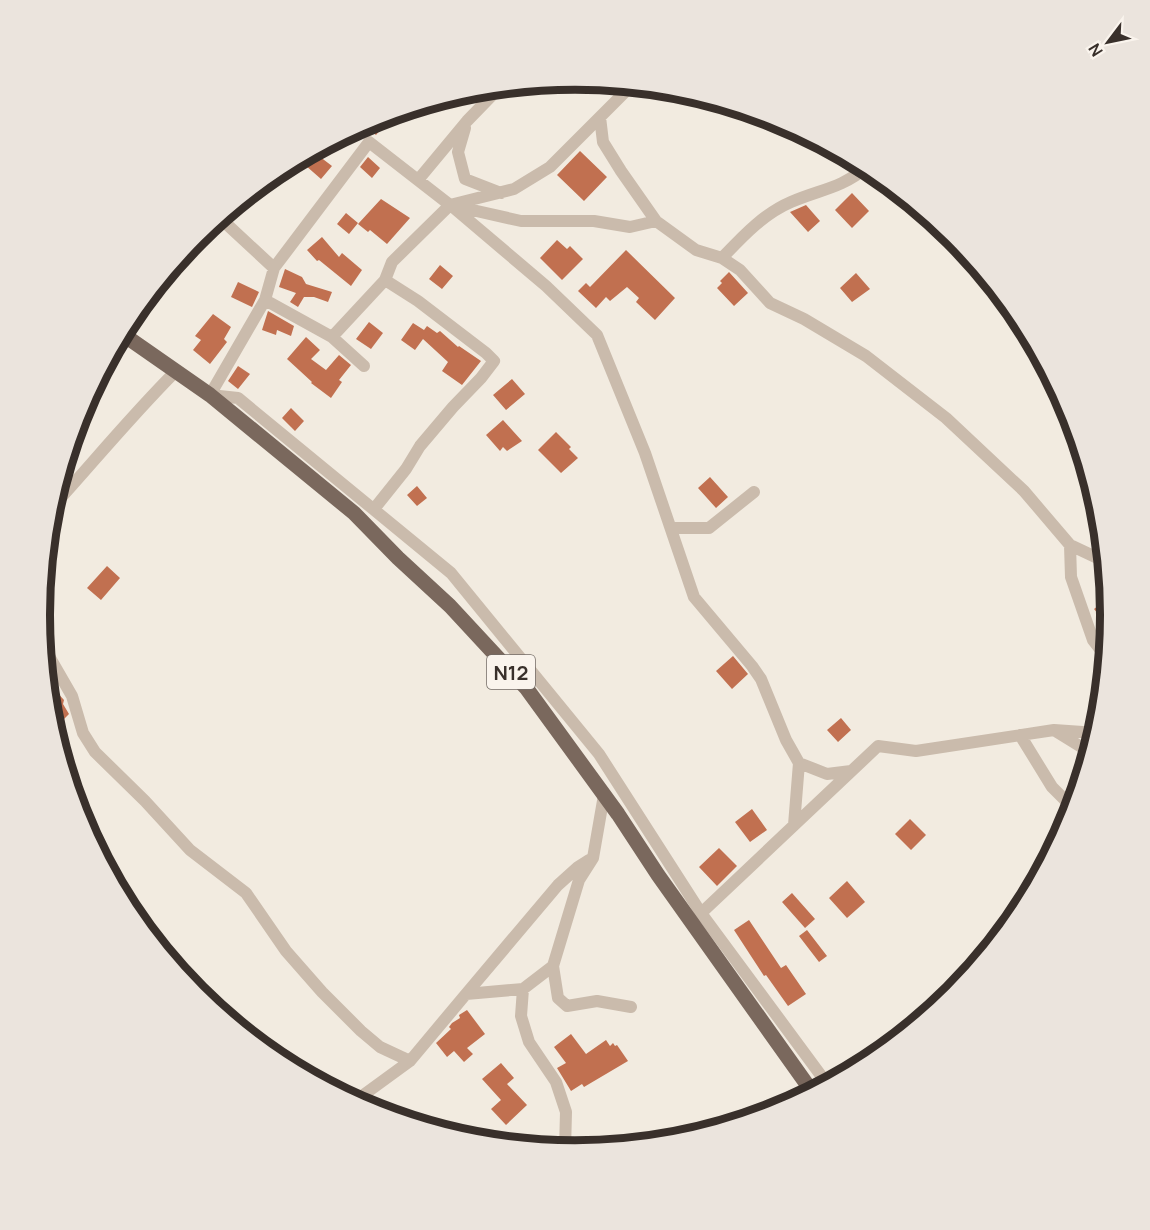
<svg xmlns="http://www.w3.org/2000/svg" width="1150" height="1230" viewBox="0 0 1150 1230" font-family="Manrope,sans-serif">
	<style>
		.building { fill: #c17050 }
		.lines { fill: none; stroke-linecap: round; stroke-linejoin: round }
		.street { stroke: #cabbac; stroke-width: 12 }
		.primary { stroke: #7a685d; stroke-width: 15 }
		.labels { text-anchor: middle; dominant-baseline: central; stroke-width: 5; stroke-linejoin: round; paint-order: stroke }
		.shield { fill: #faf4ed; stroke: #736b65; stroke-width: 1.5 }
		.shield-label { font-size: 20px; font-weight: bold; fill: #39302b }
		.rim { fill: none; stroke: #39302b; stroke-width: 8 }
	</style>
	<rect width="100%" height="100%" fill="#f2ebe0"/>
	<!-- building -->
	<path class="building" d="M379 117 386 123 376 135 363 124Z
		M580 151 607 177 584 201 557 175Z
		M315 153 332 166 321 179 305 165Z
		M368 157 380 168 372 178 360 167Z
		M260 184 264 188 243 210 236 203Z
		M852 193 869 211 852 228 835 210Z
		M381 199 410 218 387 244 370 230 368 232 358 224Z
		M806 205 820 221 808 232 790 212Z
		M346 213 358 223 349 234 337 224Z
		M322 237 339 257 342 253 362 270 351 286 319 260 317 261 307 250Z
		M557 240 567 249 570 246 583 259 562 280 540 258Z
		M626 250 675 298 655 320 636 302 639 298 627 287 610 301 606 297 596 308 578 291 586 283 590 287Z
		M440 265 453 276 442 289 429 279Z
		M285 269 302 277 306 284 332 292 328 302 314 297H304L298 307 290 302 296 293 279 287Z
		M729 272 748 293 734 306 717 288 722 283 720 281Z
		M856 273 870 289 852 302 840 288Z
		M238 282 259 292 252 307 231 297Z
		M268 311 294 326 291 336 277 330 276 335 262 330Z
		M213 314 231 327 224 339 227 342 210 364 193 350 201 340 195 336Z
		M369 322 383 333 371 349 356 339Z
		M413 323 424 330 427 326 437 333 440 331 458 347 459 346 481 361 462 385 442 371 448 362 423 339 415 350 401 340Z
		M306 337 320 350 311 359 326 370 339 355 351 365 339 380 342 382 331 398 311 383 312 382 287 359Z
		M1034 343 1051 374 1048 376 1025 351Z
		M238 366 250 374 238 389 228 381Z
		M512 379 525 394 506 410 493 395Z
		M291 408 304 421 295 431 282 418Z
		M503 420 522 441 507 451 503 447 500 451 486 435Z
		M556 432 571 447 569 449 578 458 561 473 538 450Z
		M710 477 728 497 716 508 698 488Z
		M417 486 427 498 417 506 407 495Z
		M1096 496 1101 511 1102 526 1086 506Z
		M107 566 120 578 101 600 87 588Z
		M1109 597 1111 615 1110 628 1094 609Z
		M733 656 748 674 732 689 716 671Z
		M53 688 64 700 63 704 69 714 57 726 49 719 47 694Z
		M841 718 851 730 838 742 827 730Z
		M752 809 767 830 750 842 735 822Z
		M910 819 926 835 911 850 895 834Z
		M719 848 737 866 717 886 699 867Z
		M847 881 865 902 847 918 829 898Z
		M792 893 815 919 805 928 782 902Z
		M749 920 781 968 786 965 806 994 788 1006 766 975 764 976 734 930Z
		M807 930 827 956 819 962 799 936Z
		M467 1010 485 1034 467 1048 473 1054 464 1062 454 1051 447 1057 436 1043 451 1029 449 1027 452 1023 460 1018 459 1015Z
		M571 1034 586 1054 606 1040 610 1046 613 1043 615 1046 617 1045 628 1061 584 1087 582 1084 571 1091 557 1068 566 1063 554 1047Z
		M501 1063 514 1078 507 1084 527 1105 506 1125 491 1109 501 1100 482 1079Z"/>
	<g class="lines">
		<!-- street -->
		<path class="street" d="M600 117 603 142 621 171 656 221 696 250 722 258 740 270 770 303 804 319 866 356 946 418 1024 491 1070 545 1071 577 1093 640 1107 658
			M465 128 458 152 465 179 501 193
			M418 180 467 121 501 86
			M454 208 546 286 597 335 645 453 694 597 752 666 761 679 786 740 799 763 794 825
			M219 217 274 268
			M656 221 630 227 594 221H521L450 205 369 142 274 268 265 300 210 395 238 398 451 573 599 754 701 913 828 1085
			M722 258C742 237 763 214 791 202 821 189 840 189 867 167
			M385 280 392 262 450 205 514 189 550 167 632 85
			M265 300 332 337
			M364 366 332 337 385 280 418 301 486 353 494 361 481 378 453 407 420 446 406 469 374 509
			M49 511C91 465 131 416 175 372
			M672 528H709L754 492
			M1070 545 1106 562
			M42 644 72 696 83 733 95 752 145 801 190 850 246 893 286 951 322 992 361 1031 380 1047 410 1061
			M1057 732 1091 753
			M1020 735 1052 787 1074 809
			M799 763 827 774 851 771
			M697 917 878 746 916 751 1054 730 1097 733
			M553 966 558 998 567 1006 597 1001 631 1007
			M523 989 521 1016 529 1042 556 1082 566 1112 565 1150
			M466 994 558 885 578 867 589 860
			M897 1040 965 980
			M358 1104 362 1096 410 1061 466 994 523 989 553 966 579 880 593 858 604 795"/>
		<!-- primary -->
		<path class="primary" d="M121 333 210 395 354 513 398 558 450 606 527 689 618 814 658 875 813 1093"/>
	</g>
	<g class="labels">
		<!-- shield labels -->
		<rect class="shield" x="487" y="655" width="48" height="34" rx="4.5"/>
		<g class="shield-label">
			<text x="511" y="672">N12</text>
		</g>
	</g>
	<!-- crop -->
	<path d="M0 0H1150V1230H0ZM50 615a525 525 0 1 1 1050 0a525 525 0 1 1-1050 0Z" fill="#ebe4dd" fill-rule="evenodd"/>
	<path class="rim" d="M50 615a525 525 0 1 1 1050 0a525 525 0 1 1-1050 0Z"/>
	<!-- north arrow -->
	<g transform="translate(1108 42) rotate(238)" stroke="#faf4ed" stroke-width="4.5" paint-order="stroke">
	<path d="M0-4.5L10 22L0 15L-10 22Z" fill="#39302b"/>
	<text y="-9" font-size="16" font-weight="bold" text-anchor="middle" fill="#39302b">N</text>
	</g>
</svg>
